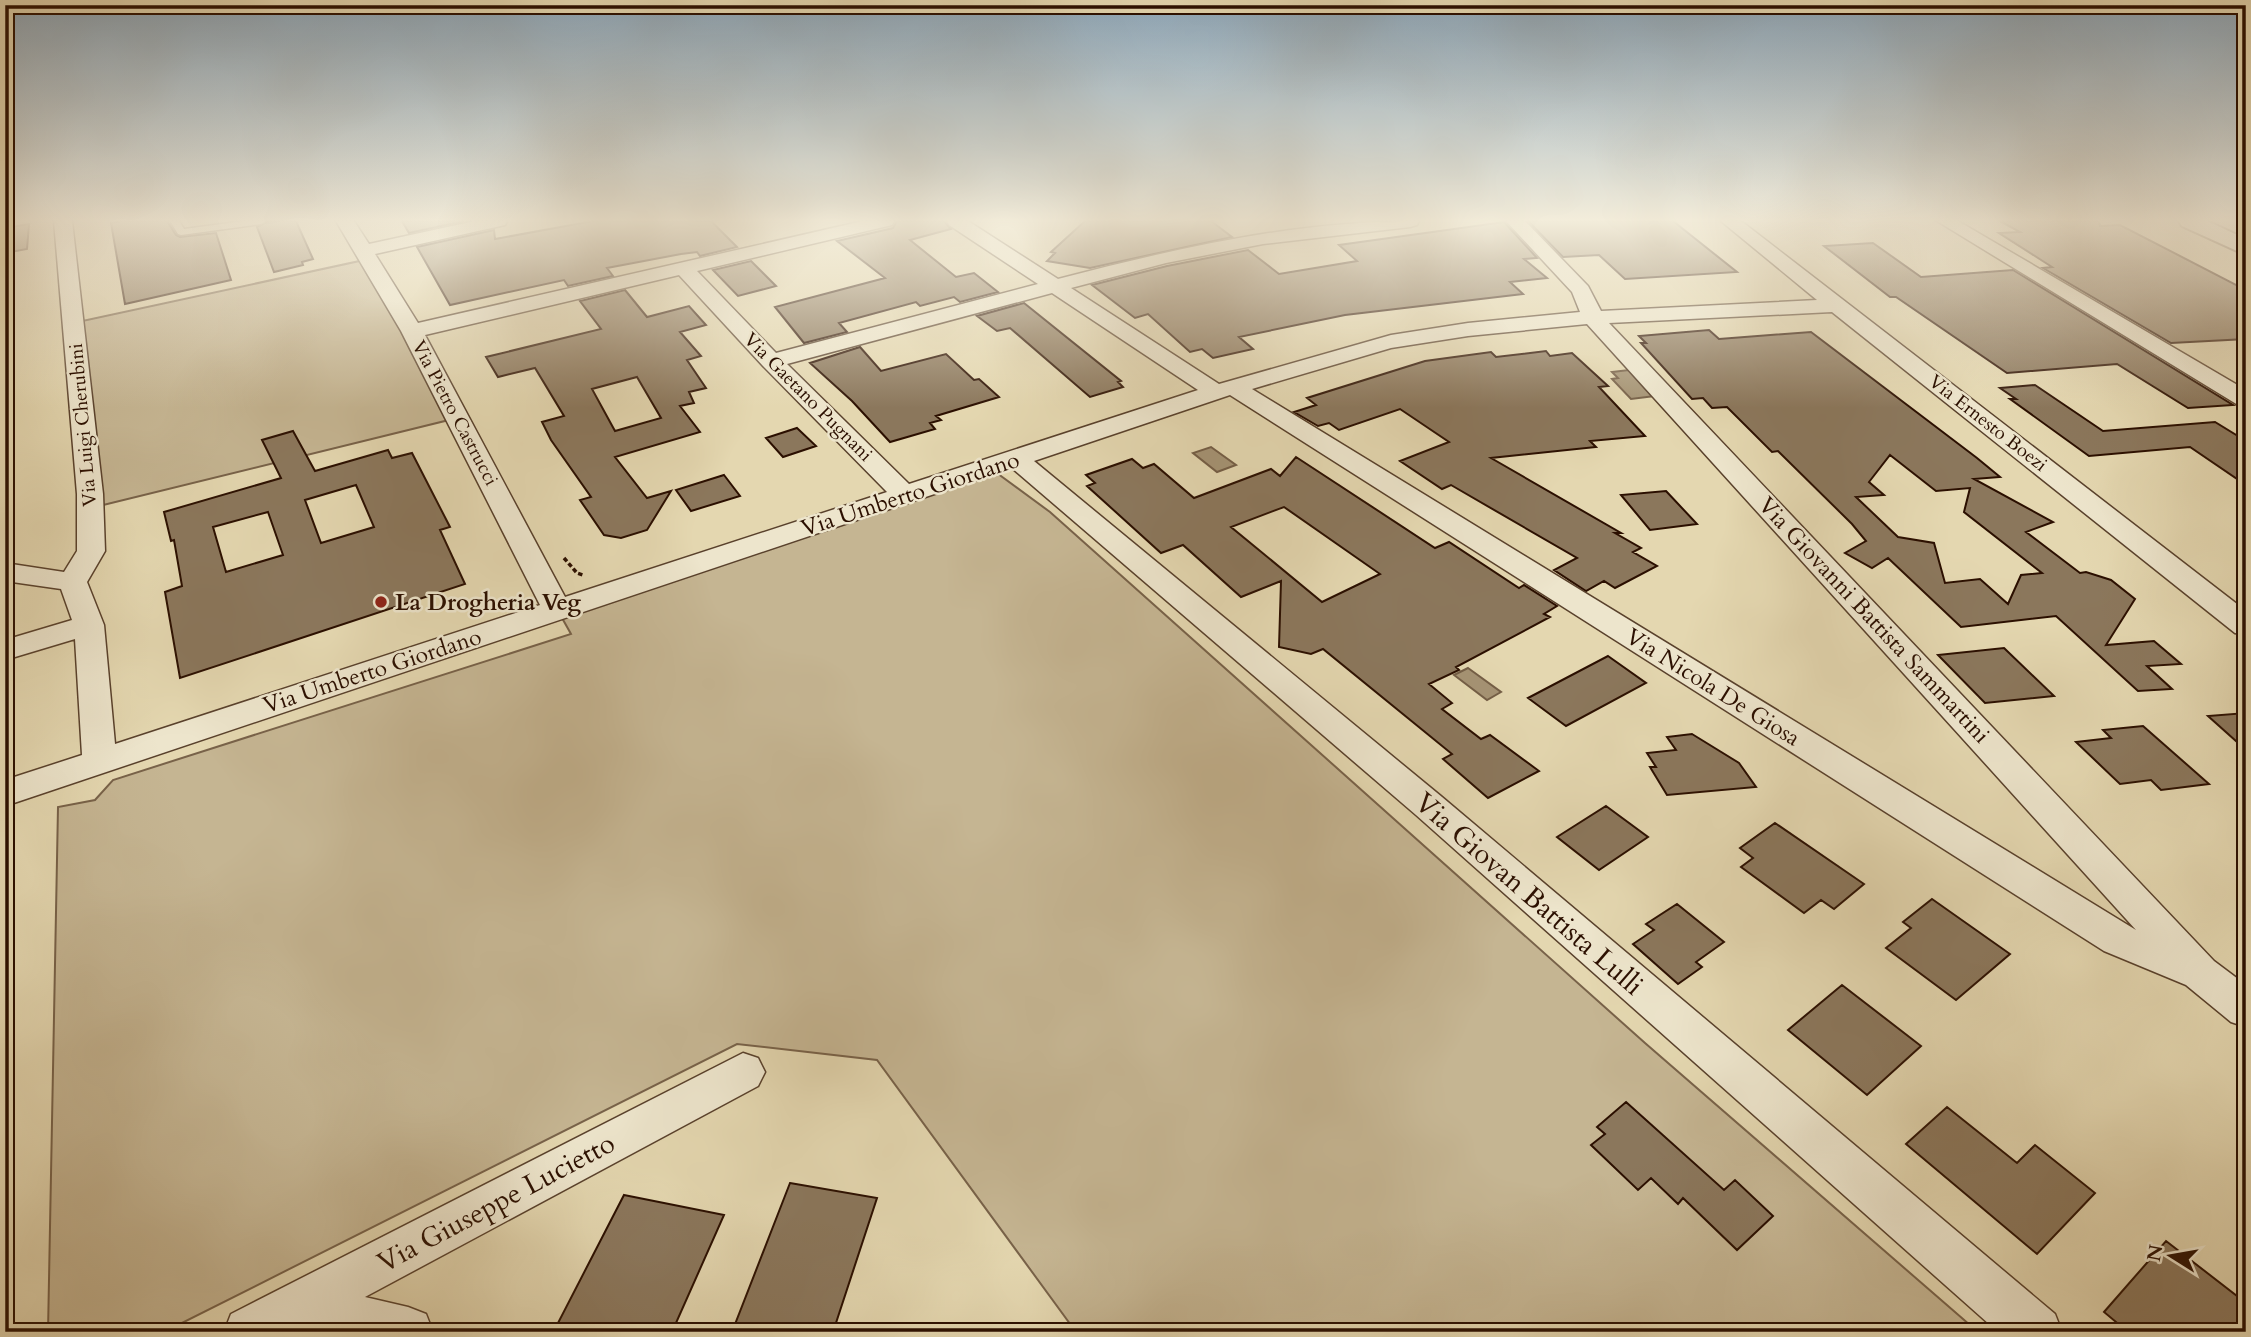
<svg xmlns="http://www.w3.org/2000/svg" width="2251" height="1337" viewBox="0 0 2251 1337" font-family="Cardo,serif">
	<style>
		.green { fill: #c5b592; stroke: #786249; stroke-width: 2 }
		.water { fill: #a59374; stroke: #745e46; stroke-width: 2 }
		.building { fill: #8b775c; stroke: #2b0f00; stroke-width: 2; fill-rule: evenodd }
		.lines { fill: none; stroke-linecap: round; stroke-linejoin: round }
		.service-casing { stroke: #59412c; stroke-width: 3 }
		.minor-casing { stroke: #59412c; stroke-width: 3 }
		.tertiary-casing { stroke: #59412c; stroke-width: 4 }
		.path { stroke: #2b0f00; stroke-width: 3.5; stroke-dasharray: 4.5 2.5; stroke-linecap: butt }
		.service { fill: #ede5cc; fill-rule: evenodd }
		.minor { fill: #ede5cc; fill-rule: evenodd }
		.tertiary { fill: #ede5cc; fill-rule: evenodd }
		.poi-dot { fill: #8f2418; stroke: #ede5cc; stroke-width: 2.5 }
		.labels { text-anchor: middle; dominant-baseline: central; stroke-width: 5; stroke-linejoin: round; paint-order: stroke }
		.far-street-label { font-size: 19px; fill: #2b0f00; stroke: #ede5cc }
		.street-label { font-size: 23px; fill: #2b0f00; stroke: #ede5cc }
		.poi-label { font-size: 23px; font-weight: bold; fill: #2b0f00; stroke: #ede5cc; text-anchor: start }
		.near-street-label { font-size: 28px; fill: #2b0f00; stroke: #ede5cc }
	</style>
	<rect width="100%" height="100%" fill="#e4d7b0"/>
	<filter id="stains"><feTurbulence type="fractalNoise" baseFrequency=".00286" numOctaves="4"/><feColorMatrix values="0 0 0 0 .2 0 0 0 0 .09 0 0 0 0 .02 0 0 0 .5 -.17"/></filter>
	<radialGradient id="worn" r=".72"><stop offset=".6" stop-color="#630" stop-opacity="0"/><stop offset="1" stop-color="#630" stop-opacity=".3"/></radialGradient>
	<!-- green -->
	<path class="green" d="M369 259 457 418 91 508 73 323Z
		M990 468 1050 512 1645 1043 1978 1332H1076L877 1060 737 1044 164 1332H48L58 807 95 800 113 780 571 634 557 609Z"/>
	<!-- water -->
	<path class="water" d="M1629 370 1655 396 1631 399 1612 379 1618 378 1612 372Z
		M1211 447 1236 465 1217 472 1193 453Z
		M1468 668 1501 692 1487 700 1454 675Z"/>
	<!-- building -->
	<path class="building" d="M123 221H167L176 235 180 237 216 233 231 280 125 304 111 223Z
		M268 221H296L313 259 302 262 303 265 274 272 257 227Z
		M402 221H464L409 233Z
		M593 221H711L737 247 700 256 697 252 681 254 607 268 613 276 568 286 564 280 450 305 417 247 494 230 495 239Z
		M897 221H944L951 229 910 240 956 277 974 273 998 292 960 302 954 297 920 306 916 302 839 323 847 332 804 343 775 307 885 278 837 241 893 228Z
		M1085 221H1211L1232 237 1090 268 1047 261 1055 253 1051 252Z
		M1528 221H1673L1737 272 1625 279 1599 255 1563 257Z
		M2000 221H2099L2100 226 2120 225 2246 290V339L2171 343 2043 268 2052 267 1999 233 2020 232Z
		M1504 222 1537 258 1524 259 1547 278 1510 282 1523 294 1345 315 1239 337 1253 349 1213 358 1202 349 1190 352 1148 314 1135 318 1092 285 1167 266 1248 250 1279 274 1357 261 1339 245Z
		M29 224 27 249 5 253V228Z
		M1873 243 1921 277 2013 270 2233 405 2188 408 2117 364 2007 373 1896 297H1890L1824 246Z
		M751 261 776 286 738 296 713 270Z
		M625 290 647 317 689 306 706 325 680 332 701 356 687 360 706 388 689 392 694 403 680 406 700 432 615 457 647 498 671 491 647 530 621 538 604 535 580 500 591 497 551 440 542 422 564 416 535 368 498 377 486 357 601 329 580 301ZM637 377 661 418 615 431 592 389Z
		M1024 303 1121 381 1118 382 1123 387 1090 397 1010 328 997 331 977 316Z
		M1709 330 1719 339 1811 332 1977 458 2000 477 1974 479 2053 522 2026 532 2080 573 2086 572 2111 580 2135 599 2106 645 2154 641 2181 664 2147 666 2172 689 2138 691 2056 616 1961 627 1888 558 1872 568 1845 553 1866 541 1852 524 1778 451 1772 452 1727 407 1712 408 1703 398 1692 399 1641 343H1646L1639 336ZM1890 455 1936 491 1970 488 1964 512 2042 573 2021 575 2008 604 1980 579 1945 583 1934 543 1898 537 1856 497 1884 495 1869 482Z
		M860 347 881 371 946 354 974 380 979 379 999 397 936 416 941 420 930 423 935 429 890 442 852 401 810 363Z
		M1546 351 1550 356 1572 353 1608 386 1599 387 1645 436 1590 441 1596 447 1491 458 1621 533H1615L1641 548 1633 552 1657 566 1615 588 1604 581 1586 591 1554 570 1577 558 1451 485 1442 489 1400 461 1449 442 1400 409 1339 430 1329 423 1318 426 1294 412 1316 405 1307 398 1425 361 1491 352 1496 357Z
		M2035 385 2103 431 2215 422 2246 441V485L2190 447 2089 456 2010 399H2016L2000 388Z
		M797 428 816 446 783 457 766 438Z
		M293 431 315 471 388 450 392 458 412 453 450 527 440 530 465 584 180 678 165 592 182 586 174 540 171 541 164 512 281 478 262 440ZM356 485 374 527 321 543 305 500ZM268 512 283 555 226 572 213 527Z
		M1296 457 1435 548 1449 542 1519 588 1524 585 1557 606 1544 614 1550 617 1456 667 1459 670 1429 684 1452 703 1442 709 1481 739 1490 735 1539 771 1488 798 1443 759 1452 754 1323 649 1311 654 1279 647 1281 581 1241 597 1183 545 1161 553 1087 486 1095 483 1086 475 1132 459 1143 468 1154 464 1194 498 1271 469 1280 476ZM1284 507 1380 574 1322 602 1231 527Z
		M724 475 740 496 691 511 676 490Z
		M1666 491 1697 524 1650 530 1621 495Z
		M2004 648 2054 696 1985 703 1938 655Z
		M1608 656 1646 683 1566 726 1528 698Z
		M2246 713V750L2208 716Z
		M2143 726 2209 784 2161 790 2151 780 2120 784 2076 742 2111 738 2103 730Z
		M1692 734 1739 763 1756 787 1667 795 1650 767H1656L1647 753 1676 750 1667 737Z
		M1606 806 1648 837 1599 870 1557 837Z
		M1775 823 1864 884 1834 909 1821 900 1804 913 1741 867 1753 858 1740 848Z
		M1932 899 2010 954 1956 1000 1886 948 1911 928 1903 922Z
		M1677 904 1724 942 1696 962 1702 967 1678 984 1633 944 1654 930 1646 924Z
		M1842 985 1921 1046 1867 1095 1788 1030Z
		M1626 1102 1724 1190 1735 1180 1773 1216 1737 1250 1683 1198 1678 1204 1651 1178 1638 1190 1591 1145 1605 1134 1597 1127Z
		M1947 1107 2017 1163 2035 1145 2095 1193 2037 1254 1906 1144Z
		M790 1183 877 1198 833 1332H732Z
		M624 1195 724 1215 672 1332H598L558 1323Z
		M2166 1241 2246 1303V1332H2128L2104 1312Z"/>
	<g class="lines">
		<!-- service casing -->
		<g class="service-casing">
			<path id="service" d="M170 221H179L184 229 244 221H266L261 224 181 235 178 234Z"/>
		</g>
		<!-- minor casing -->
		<g class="minor-casing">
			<path id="minor" d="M54 221H72L103 494 105 551 87 582 104 625 115 744 540 605 401 331 336 221H354L369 244 475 221H507L505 225 375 254 418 323 863 221H894L892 225 697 271 776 353 1038 284 949 225 947 221H968L1058 279C1177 248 1295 221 1419 221L1417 225 1410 227 1263 244 1166 263 1071 288 1219 384 1391 335 1468 323 1580 312 1572 292 1506 221H1525L1588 286 1601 311 1817 300 1721 221H1741L2246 611V635L2235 633 1832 312 1609 323 2214 961 2246 985V1027L2231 1022 2186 985 2104 951 1230 395 1034 461 1442 797 2055 1314 2062 1332H1998L1416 815 1012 468 5 806V780L82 755 75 639 5 660V640L72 620 61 589 5 581V563L64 572 77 551V494ZM679 275 763 366 887 492 565 597 425 335ZM1052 293 1198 390 909 484 787 364ZM1587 324 2136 930 1252 389 1391 348 1468 336Z
				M1937 221H1958L2246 390V407L2238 405Z
				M743 1053 758 1058 765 1072 758 1086 365 1297 408 1307 426 1314 433 1332H327L312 1326 301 1332H224L231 1314Z"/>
		</g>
		<!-- tertiary casing -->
		<g class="tertiary-casing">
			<path id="tertiary" d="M2179 221H2207L2246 239V255L2182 226Z"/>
		</g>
		<!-- path -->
		<path class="path" d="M564 558 577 573 583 575"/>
		<!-- service -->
		<use href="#service" class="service"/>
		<!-- minor -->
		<use href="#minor" class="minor"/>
		<!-- tertiary -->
		<use href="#tertiary" class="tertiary"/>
	</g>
	<!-- sky -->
	<linearGradient id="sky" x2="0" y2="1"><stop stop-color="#8da7ba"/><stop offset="0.54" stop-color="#f3eddb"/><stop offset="1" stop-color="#f3eddb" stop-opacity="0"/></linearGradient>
	<rect width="2251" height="408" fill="url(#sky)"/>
	<!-- markers -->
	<circle class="poi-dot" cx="381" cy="602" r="7"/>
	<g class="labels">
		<!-- far-street labels -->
		<g class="far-street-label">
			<text transform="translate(808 397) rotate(45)">Via Gaetano Pugnani</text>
			<text transform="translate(455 413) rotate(62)">Via Pietro Castrucci</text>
			<text transform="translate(1988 423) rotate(38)">Via Ernesto Boezi</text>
			<text transform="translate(83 425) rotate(-95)">Via Luigi Cherubini</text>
		</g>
		<!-- street labels -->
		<g class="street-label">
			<text transform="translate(910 494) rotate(-18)">Via Umberto Giordano</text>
			<text transform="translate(1874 620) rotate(47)">Via Giovanni Battista Sammartini</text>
			<text transform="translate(372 671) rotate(-18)">Via Umberto Giordano</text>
			<text transform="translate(1713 687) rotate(32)">Via Nicola De Giosa</text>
		</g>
		<!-- poi labels -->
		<g class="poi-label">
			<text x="395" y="602">La Drogheria Veg</text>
		</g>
		<!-- near-street labels -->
		<g class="near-street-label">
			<text transform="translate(1529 894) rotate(41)">Via Giovan Battista Lulli</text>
			<text transform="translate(496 1203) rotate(-28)">Via Giuseppe Lucietto</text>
		</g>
	</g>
	<!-- margin -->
	<rect width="2251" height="1337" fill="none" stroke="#e4d7b0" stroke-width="28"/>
	<rect x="7" y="7" width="2237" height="1323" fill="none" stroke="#2b0f00" stroke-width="3.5"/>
	<rect x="14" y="14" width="2223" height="1309" fill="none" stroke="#2b0f00" stroke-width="2"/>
	<!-- north arrow -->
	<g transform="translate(2171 1256) rotate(281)" stroke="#ede5cc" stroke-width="5" paint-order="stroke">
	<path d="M0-5L12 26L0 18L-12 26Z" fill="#2b0f00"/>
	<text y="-10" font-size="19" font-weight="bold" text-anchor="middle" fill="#2b0f00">N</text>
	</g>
	<rect width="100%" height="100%" filter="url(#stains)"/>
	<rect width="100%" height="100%" fill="url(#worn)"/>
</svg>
